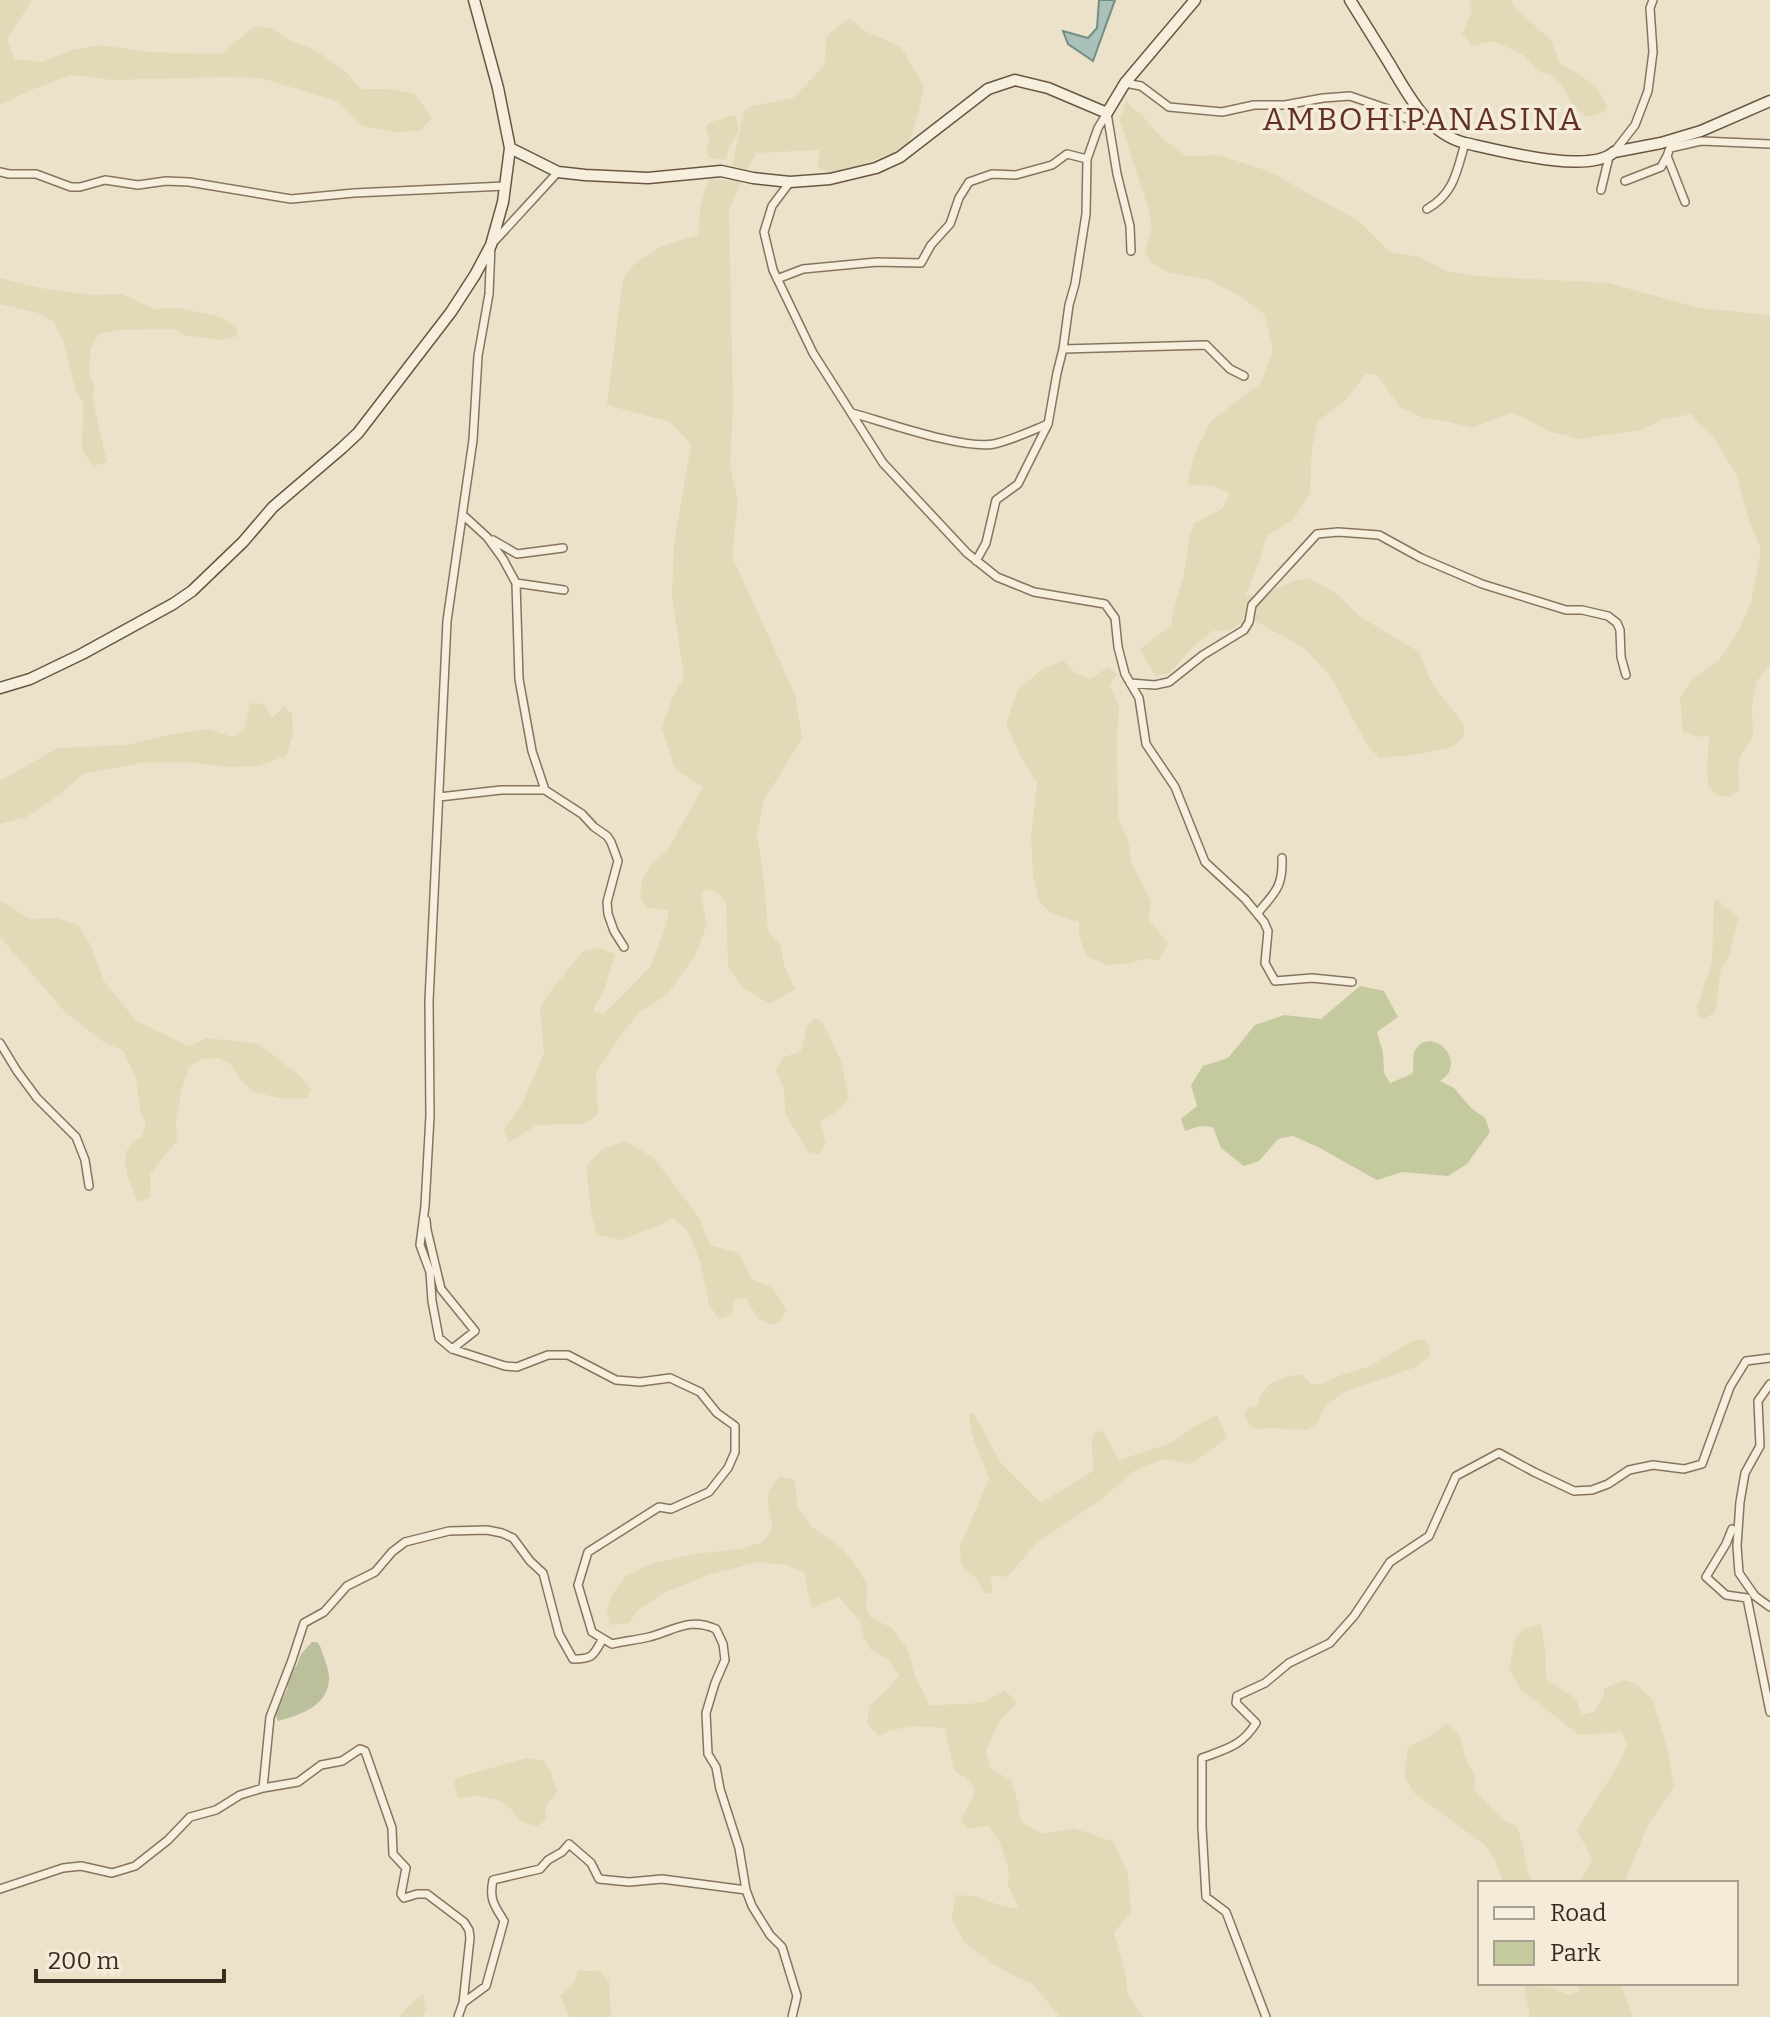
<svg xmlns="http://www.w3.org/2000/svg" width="1770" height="2017" viewBox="0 0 1770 2017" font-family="Bitter,serif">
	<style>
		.farmland { fill: #e1dab8 }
		.green { fill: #c4c99e }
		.cemetery { fill: #bbbf9c }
		.water { fill: #aac1ba; stroke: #718f87; stroke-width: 2 }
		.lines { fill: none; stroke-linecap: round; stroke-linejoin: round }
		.street-casing { stroke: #87745f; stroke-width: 10 }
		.secondary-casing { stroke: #695642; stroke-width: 13 }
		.street { stroke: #f7efdd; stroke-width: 7 }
		.secondary { stroke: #f7efdd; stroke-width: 10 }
		.labels { text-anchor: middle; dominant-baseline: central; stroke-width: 7; stroke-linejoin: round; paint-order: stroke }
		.quarter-label { font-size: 32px; letter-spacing: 2px; fill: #623124; stroke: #f4ecd9 }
	</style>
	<rect width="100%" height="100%" fill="#ece2ca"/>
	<!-- farmland -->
	<path class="farmland" d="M0 0H32L7 39 14 59 41 62 72 50 100 45 149 52 221 54 255 26 272 28 289 40 315 50 346 72 361 89H387L414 93 432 118 420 131 394 132 362 126 336 101 261 78 224 77 112 80 72 75 31 90 0 105Z
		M1469 0H1511L1516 9 1551 40 1560 64 1576 72 1598 89 1607 106 1604 112 1588 117 1584 115 1572 103 1559 82 1550 74 1539 72 1523 55 1494 41 1472 46 1462 34 1472 11Z
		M849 18 865 31 901 47 924 86 919 111 907 148 836 174 818 168 819 150 756 153 746 172 732 168 744 111 753 106 793 98 824 66 827 36Z
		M1126 99 1132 108 1141 114 1162 138 1186 156 1219 155 1268 171 1359 221 1390 252 1420 257 1446 271 1475 276 1608 283 1700 308 1770 315V665L1756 682 1752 708 1753 737 1740 757 1738 774 1740 790 1729 797 1718 796 1708 786 1707 769 1709 735 1699 737 1683 732 1680 698 1691 681 1720 659 1738 632 1751 603 1761 549 1750 524 1736 474 1712 435 1699 425 1692 414 1664 419 1641 430 1579 439 1548 431 1527 419 1510 413 1472 428 1446 421 1423 418 1400 407 1377 375 1366 374 1345 401 1318 421 1312 447 1310 493 1294 519 1267 536 1259 563 1245 596 1264 595 1293 581 1309 578 1337 594 1359 616 1419 652 1432 684 1464 724V736L1453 747 1414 755 1379 758 1367 745 1331 677 1305 649 1263 625 1248 619 1231 630 1212 631 1192 648 1170 673 1155 676 1140 649 1171 625 1175 605 1184 575 1189 538 1194 523 1222 509 1230 493 1213 486 1187 484 1195 453 1211 421 1260 384 1273 350 1264 314 1240 296 1209 280 1170 273 1151 263 1145 252 1152 228 1149 211 1119 118 1122 114Z
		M735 115 739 131 729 147 726 160 709 158 707 149 709 137 706 127 711 122Z
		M709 179 742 181 729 210 733 407 730 467 738 502 732 556 795 694 802 739 764 800 757 834 764 880 768 932 781 945 784 965 795 989 770 1004 743 988 728 967 726 903 717 892 704 889 701 896 707 924 696 954 667 995 641 1011 625 1030 596 1072 598 1114 584 1124 537 1125 508 1143 504 1129 521 1106 544 1053 540 1007 553 988 583 951 599 948 615 954 605 988 593 1011 603 1015 650 967 666 926 669 910 647 908 640 898 642 880 652 863 667 851 703 787 675 769 662 729 672 698 684 677 672 596 674 544 691 445 670 422 607 405 623 279 636 262 662 246 698 235 700 208Z
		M0 278 40 288 93 295 122 294 154 309 178 308 221 317 237 329 238 336 219 340 184 335 173 329 117 330 99 334 91 348 89 371 94 387 93 401 107 462 93 466 82 450 83 403 76 391 63 340 53 321 38 313 0 304Z
		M1063 660 1075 673 1090 679 1108 667 1117 674 1110 686 1119 707 1117 737 1118 816 1129 844 1131 861 1151 901 1148 919 1168 943 1159 961 1148 958 1130 963 1107 965 1086 956 1079 935V922L1052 914 1039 902 1033 877 1031 835 1037 783 1020 756 1006 724 1017 691 1041 670Z
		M250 703 264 704 272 718 284 706 292 714 293 735 286 756 258 766 229 767 185 762 141 763 83 774 59 795 27 817 0 824V781L58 748 126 745 178 733 208 729 233 737 245 727Z
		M0 900 30 919 57 918 78 925 90 944 104 981 136 1021 189 1046 207 1038 259 1044 300 1076 311 1089 307 1098 282 1099 254 1092 240 1079 230 1064 218 1058 203 1059 189 1067 182 1089 176 1118 177 1141 150 1174 151 1197 138 1202 128 1178 125 1163 126 1152 132 1142 142 1137 146 1124 140 1111 136 1078 123 1050 106 1044 65 1012 0 937Z
		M1714 900 1720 901 1722 905 1738 916V920L1729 957 1721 968 1716 1009 1714 1013 1703 1019 1699 1016 1697 1007 1712 963Z
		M815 1018 823 1023 841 1061 849 1099 838 1111 820 1121 826 1143 819 1154 808 1152 785 1113 784 1089 776 1070 782 1058 801 1051 807 1025Z
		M625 1141 654 1158 700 1219 710 1245 739 1253 752 1279 773 1288 786 1310 781 1321 773 1325 758 1319 746 1298 735 1299 732 1315 719 1319 709 1304 700 1262 688 1231 673 1218 658 1226 621 1240 597 1235 591 1211 586 1166 602 1149Z
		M1415 1340H1424L1428 1344 1430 1349V1356L1416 1367 1344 1392 1326 1406 1317 1423 1307 1430 1268 1428 1256 1429 1251 1427 1244 1414 1248 1408 1258 1406 1260 1395 1270 1384 1285 1377 1301 1374 1311 1384H1321L1341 1375 1368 1367Z
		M970 1412 974 1414 1001 1463 1041 1503 1093 1471 1092 1442 1095 1432 1103 1431 1119 1460 1171 1443 1197 1425 1217 1415 1227 1438 1191 1464 1163 1459 1132 1472 1102 1499 1038 1542 1007 1577 991 1575 992 1593H985L974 1576 961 1565 960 1546 989 1479 972 1435 969 1418Z
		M779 1476 795 1480 797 1506 811 1526 842 1548 859 1570 868 1587 866 1606 870 1617 892 1628 908 1650 915 1676 930 1705 969 1704 987 1701 1005 1690 1017 1703 999 1722 986 1751 991 1769 1011 1780 1018 1803 1021 1822 1043 1834 1074 1828 1114 1842 1128 1874 1131 1913 1114 1932 1126 1977 1127 1993 1143 2017H1060L1032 1983 1017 1978 990 1962 964 1942 952 1919 955 1895 975 1896 999 1905 1019 1909 1008 1885 1009 1870 1000 1843 989 1826 967 1829 961 1819 971 1801 975 1788 965 1777 954 1771 945 1728 916 1726 891 1730 878 1736 867 1723 870 1705 889 1688 899 1675 887 1659 871 1650 864 1638 860 1621 839 1597 812 1608 807 1591 805 1573 787 1565 758 1562 708 1575 666 1592 638 1610 629 1623 610 1625 607 1611 611 1596 626 1576 650 1564 695 1554 740 1549 763 1542 773 1528 768 1506 769 1491Z
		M1541 1624 1546 1654V1679L1576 1699 1582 1715 1594 1712 1603 1697 1605 1688 1624 1680 1635 1683 1653 1700 1668 1751 1674 1787 1648 1825 1624 1883H1580L1592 1859 1577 1830 1620 1762 1627 1745 1622 1732 1579 1735 1520 1689 1509 1669 1515 1639 1526 1628Z
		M1448 1723 1459 1734 1466 1759 1475 1777 1474 1790 1503 1820 1517 1826 1522 1843 1529 1876 1535 1883H1503L1496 1862 1486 1846 1414 1793 1404 1776 1408 1746 1425 1739Z
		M527 1758 544 1761 550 1770 557 1791 555 1796 547 1804 545 1815 547 1820 537 1826 522 1822 508 1806 498 1800 476 1795 458 1799 454 1784 455 1778Z
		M578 1971H599L609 1981 611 2017H570L560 1996 575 1982Z
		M1575 1983H1620L1633 2017H1530L1524 1986 1550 1987 1570 1995 1580 1991Z
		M423 1994 426 2011 421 2017H399L408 2006Z"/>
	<!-- green -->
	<path class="green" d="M1360 986 1384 991 1398 1017 1377 1032 1383 1053 1384 1073 1390 1083 1412 1074C1415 1065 1411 1055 1416 1049 1429 1029 1459 1052 1449 1072 1449 1074 1442 1080 1440 1081L1454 1088 1471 1108 1485 1118 1490 1132 1467 1164 1448 1176 1402 1172 1377 1180 1318 1147 1293 1136 1278 1139 1259 1161 1244 1166 1221 1148 1213 1127 1200 1126 1185 1131 1181 1119 1197 1106 1191 1085 1203 1066 1228 1058 1255 1025 1284 1015 1321 1019Z"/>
	<!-- cemetery -->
	<path class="cemetery" d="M312 1642H317L320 1646C323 1655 329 1668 329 1678 329 1705 301 1715 278 1721L275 1714 277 1709 287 1690 290 1674 297 1665 301 1654Z"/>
	<!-- water -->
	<path class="water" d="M1099 0H1115L1093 61 1068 44 1063 31 1088 38 1097 28Z"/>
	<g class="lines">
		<!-- street casing -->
		<g class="street-casing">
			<path id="street" d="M1125 83 1141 86 1169 107 1222 112 1254 105H1285L1323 98 1350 96 1388 109 1406 118 1421 113
				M1107 113 1117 174 1130 226 1131 251
				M1671 145 1667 156 1685 202
				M1670 148 1701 141 1770 144
				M1614 152 1635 125 1648 91 1653 52 1650 8 1653 0
				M0 172 9 174H36L71 187H80L105 180 138 185 166 181 189 182 291 199 354 193 505 186
				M558 172 491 245 489 294 478 356 473 440 447 621 429 1001 430 1116 425 1206 420 1245 430 1272 432 1301 439 1338 452 1349 505 1366 517 1367 548 1355H568L616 1380 640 1382 670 1378 700 1392 717 1413 735 1426V1452L728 1468 709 1492 671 1509 659 1507 588 1552 578 1585 592 1632 612 1644C624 1641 637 1640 649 1637 675 1630 690 1617 716 1629L723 1644 725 1660 715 1683 706 1713 708 1754 716 1767 720 1789 739 1848 746 1890 752 1906 770 1935 782 1947 797 1996 792 2017
				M1625 181 1661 167 1667 156
				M790 182 772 206 764 232 773 270 813 353 883 463 967 553 997 577 1034 592 1105 604 1115 618 1118 647 1125 674 1139 698 1146 744 1175 787 1205 862 1245 899 1264 922 1268 931 1265 963 1275 981 1312 978 1352 982
				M1601 190 1609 157
				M1427 209C1454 194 1457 171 1465 143
				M777 279 803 269 877 262 921 263 931 245 950 224 959 198 969 182 992 174 1016 175 1052 165 1067 154 1087 159
				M1063 349 1206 345 1230 369 1244 376
				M852 413C885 422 964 450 994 444 1012 440 1031 431 1048 424
				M463 515 487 537 503 559 516 583 519 679 532 751 545 790 582 814 594 827 607 836 611 842 618 861 607 902 608 914 614 931 624 947
				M493 540 517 554 563 548
				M976 561 986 543 996 500 1018 484 1048 424 1057 373 1063 349 1069 305 1075 284 1086 214 1087 159 1098 128 1107 113
				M516 583 564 590
				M1130 683 1155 685 1169 682 1203 655 1244 630 1249 622 1252 605 1317 534 1338 532 1379 535 1421 558 1482 584 1566 610H1582L1608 616 1617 623 1620 630 1621 657 1626 675
				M439 797 501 790H545
				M1257 914C1275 892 1283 888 1282 858
				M0 1043 17 1071 37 1098 76 1137 85 1160 89 1186
				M426 1220 427 1230 441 1289 475 1331 452 1349
				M1770 1384 1758 1401 1760 1446 1745 1473 1740 1502 1737 1546 1739 1573 1755 1596 1770 1607
				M1732 1529 1726 1544 1706 1577 1726 1595 1747 1598 1770 1712
				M263 1788 270 1717 292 1660 304 1623 324 1612 347 1586 375 1572 392 1552 405 1542 449 1531 487 1530 502 1533 513 1538 530 1561 543 1573 559 1634 573 1659C593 1659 593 1656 602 1640
				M0 1889 63 1868 81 1866 112 1873 135 1866 168 1840 190 1817 216 1810 240 1795 263 1788 298 1782 321 1765 342 1761 360 1749 365 1751 392 1828 393 1854 406 1868 401 1894 404 1898 417 1894H427L464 1922 469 1930 470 1938 463 2003
				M458 2017 463 2003 486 1986 504 1921C494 1905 489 1899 493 1880L540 1869 548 1860 562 1852 569 1844 591 1863 599 1879 629 1882 662 1879 746 1890
				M1266 2017 1226 1912 1206 1897 1202 1827V1758C1226 1749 1242 1746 1256 1723L1236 1703 1237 1696 1265 1683 1289 1663 1330 1643 1354 1616 1390 1562 1429 1536 1456 1476 1499 1453 1534 1472 1574 1491 1592 1490 1608 1484 1629 1470 1653 1465 1684 1469 1702 1464 1730 1387 1746 1361 1770 1358"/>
		</g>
		<!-- secondary casing -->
		<g class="secondary-casing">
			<path id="secondary" d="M1350 0C1362 19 1374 39 1386 58 1406 90 1425 133 1465 143 1497 150 1589 175 1614 152L1661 143 1701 131 1770 101
				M510 148 558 172 585 175 648 178 721 171 753 178 790 182 830 179 876 168 900 157 988 89 1015 80 1048 88 1107 113 1125 83 1195 0
				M0 688 30 679 82 654 173 604 192 591 243 542 273 507 342 448 358 433 451 312 475 275 491 245 503 202 510 148 498 88 474 0"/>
		</g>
		<!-- street -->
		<use href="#street" class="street"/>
		<!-- secondary -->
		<use href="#secondary" class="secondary"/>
	</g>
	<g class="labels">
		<!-- quarter labels -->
		<g class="quarter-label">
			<text x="1423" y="119">AMBOHIPANASINA</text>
		</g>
	</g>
	<!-- legend -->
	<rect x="1478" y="1881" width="260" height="104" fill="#f4ecd9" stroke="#a9a090" stroke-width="2"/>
	<rect x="1494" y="1907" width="40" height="12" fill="#f7efdd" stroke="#a9a090" stroke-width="2"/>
	<text x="1550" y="1921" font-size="24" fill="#392d22">Road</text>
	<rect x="1494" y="1941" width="40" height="24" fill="#c4c99e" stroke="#a9a090" stroke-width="2"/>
	<text x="1550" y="1961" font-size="24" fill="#392d22">Park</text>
	<!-- scale -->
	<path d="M36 1969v12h188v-12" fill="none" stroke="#392d22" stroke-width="4"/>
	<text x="48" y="1969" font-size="24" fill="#392d22" stroke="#f4ecd9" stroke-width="6" paint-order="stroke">200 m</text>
</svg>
